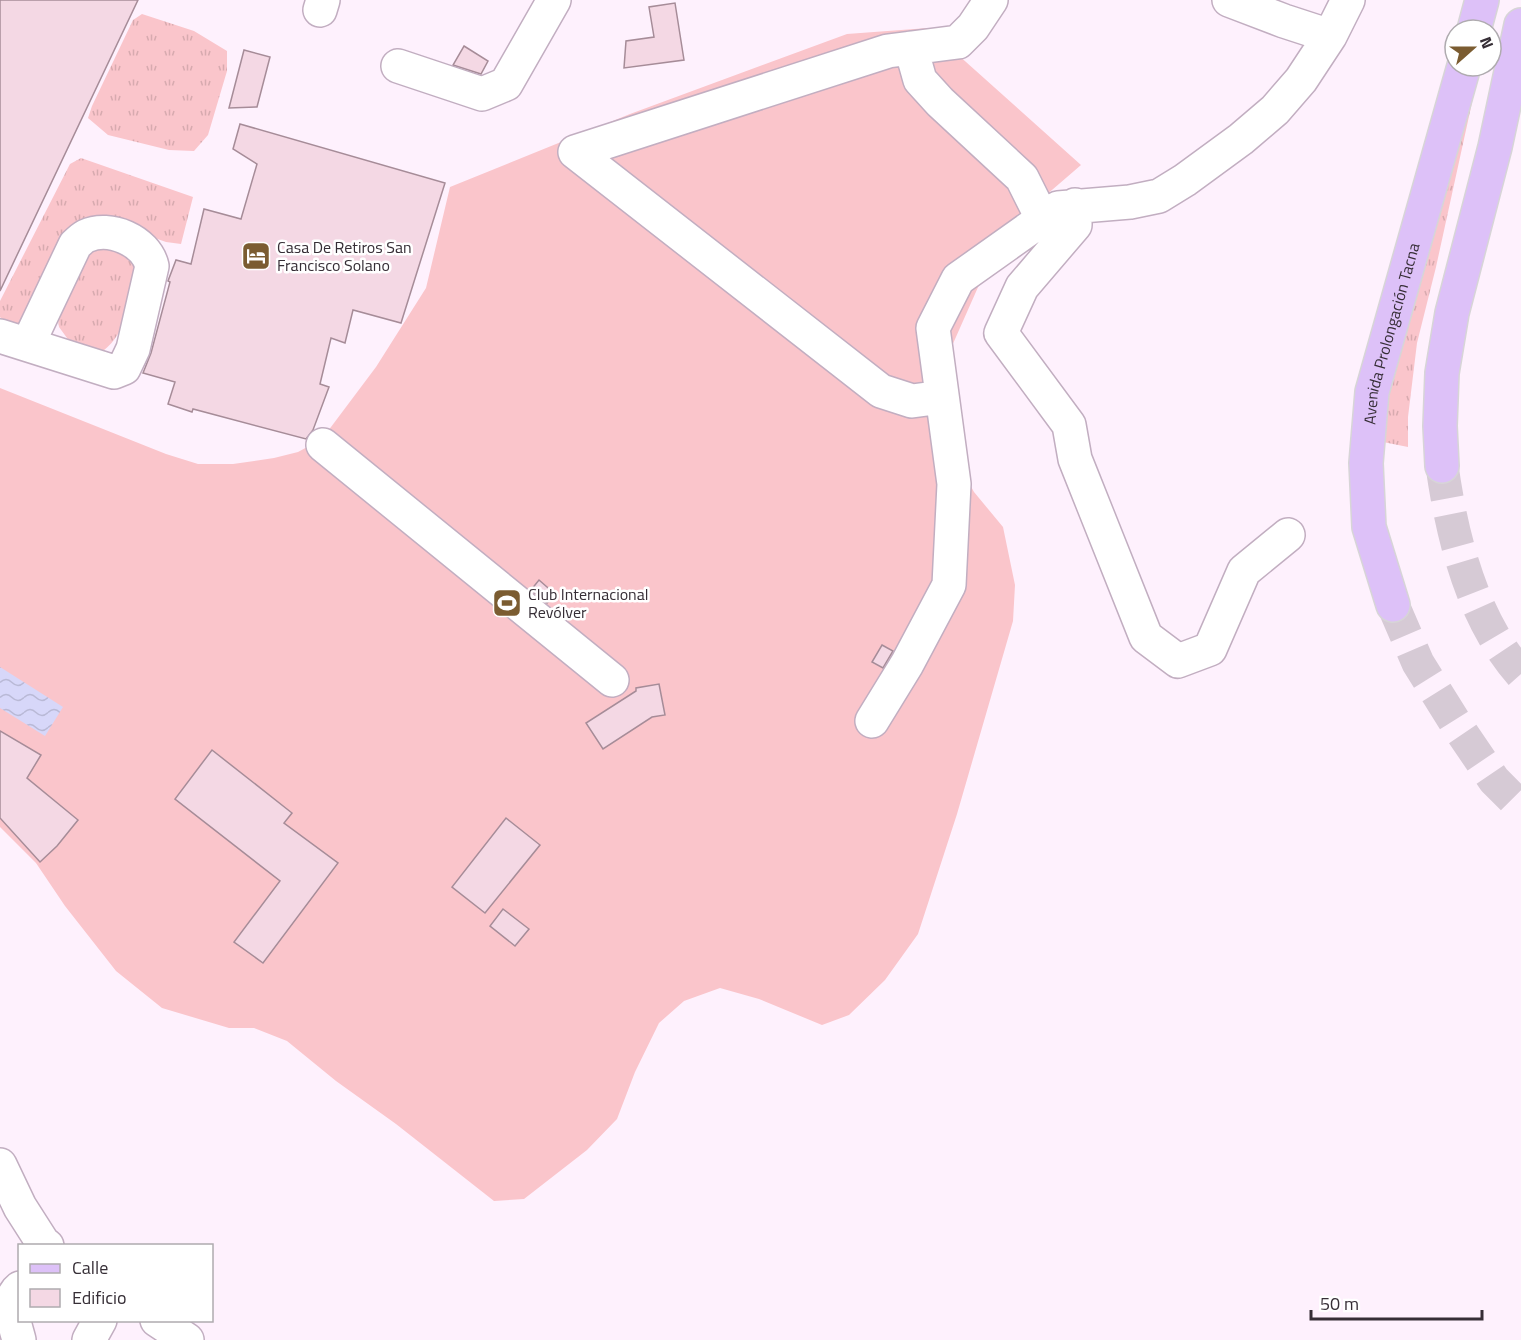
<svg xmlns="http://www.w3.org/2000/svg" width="1521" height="1340" viewBox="0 0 1521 1340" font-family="'Titillium Web',sans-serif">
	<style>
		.grass { fill: url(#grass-tufts) }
		.pitch { fill: #fac5cb }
		.water { fill: url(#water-waves) }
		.building { fill: #f4d8e4; stroke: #a68c98; stroke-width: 1.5 }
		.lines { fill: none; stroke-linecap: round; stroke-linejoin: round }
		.major-tunnel { stroke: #d6cad5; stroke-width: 33; stroke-dasharray: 33 16; stroke-linecap: butt }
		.minor-casing { stroke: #c2aec1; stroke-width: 36 }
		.major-casing { stroke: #d7d5d7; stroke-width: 36 }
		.minor { stroke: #fff; stroke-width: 33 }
		.major { stroke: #ddc1f8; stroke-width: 33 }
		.labels { text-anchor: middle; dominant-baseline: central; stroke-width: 5; stroke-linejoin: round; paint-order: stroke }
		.poi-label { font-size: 16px; fill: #362e36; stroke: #fff; text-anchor: start }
		.street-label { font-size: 16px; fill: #362e36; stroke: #fff }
	</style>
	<defs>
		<pattern id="grass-tufts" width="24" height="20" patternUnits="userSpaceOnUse" patternTransform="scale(1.5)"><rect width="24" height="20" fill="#fac5cb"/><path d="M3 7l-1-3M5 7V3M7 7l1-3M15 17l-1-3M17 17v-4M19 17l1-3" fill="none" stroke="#d7aaaf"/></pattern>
		<pattern id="water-waves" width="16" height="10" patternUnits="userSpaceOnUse" patternTransform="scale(1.5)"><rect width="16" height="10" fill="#d7d7f9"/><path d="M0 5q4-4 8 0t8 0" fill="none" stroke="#b9b9d6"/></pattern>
	</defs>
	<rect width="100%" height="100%" fill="#fef1fd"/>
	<!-- grass -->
	<path class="grass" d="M142 14 194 31 227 51V71L208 135 194 151 169 150 108 135 88 118 92 106 133 20Z
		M1480 66 1436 267 1417 343 1408 417V447L1383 442 1391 381Z
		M81 158 193 197 181 244 166 242 135 231 111 227 19 323 7 325 0 317V301L70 164Z
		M103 248 123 252 139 269C131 297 128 332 103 351L75 349 59 327 57 312 88 253Z"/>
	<!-- pitch -->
	<path class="pitch" d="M928 28 1081 165 1002 233 944 364 950 448 974 492 1003 527 1015 585 1013 621 957 814 918 934 885 980 849 1015 822 1025 759 999 720 988 684 1001 659 1023 635 1072 617 1119 587 1150 524 1199 494 1201 396 1124 336 1081 287 1041 254 1028H229L162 1008 116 971 65 906 36 863 0 827V388L166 454 198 464H233L274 458 298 452 322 439 376 367 426 288 450 187 630 114 847 34Z"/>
	<!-- water -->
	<path class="water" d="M0 667 63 707 45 736 0 708Z"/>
	<!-- building -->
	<path class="building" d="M0 0H138L0 291Z
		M675 3 684 60 624 68 626 41 654 37 649 7Z
		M464 46 488 61 481 74 453 65Z
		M244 50 270 57 257 107 229 108Z
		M240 124 445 183 401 323 353 310 345 343 331 338 320 384 329 387 313 430 306 439 193 409 192 412 168 404 175 382 143 373 151 353 170 282 168 281 176 260 191 264 204 209 241 219 257 164 233 149Z
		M539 580 555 594 547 603 531 590Z
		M882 645 893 651 883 668 872 662Z
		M659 684 665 715 652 717 603 749 586 723 636 691V688Z
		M0 731 41 755 27 778 78 820 57 846 40 862 0 818Z
		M212 750 292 813 284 823 338 863 263 963 234 942 280 881 175 799Z
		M506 818 540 845 485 913 452 887Z
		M503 909 529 929 515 946 490 926Z"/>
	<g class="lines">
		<!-- major-tunnel -->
		<path class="major-tunnel" d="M1442 466C1452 537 1472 619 1521 674
			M1393 605 1418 663 1458 727 1494 780 1521 807"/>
		<!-- minor casing -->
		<g class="minor-casing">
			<path id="minor" d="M1229 0 1284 21 1330 36
				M320 10 323 0
				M911 48 920 80 940 102 1022 178 1042 218
				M398 66 482 94 506 84 554 0
				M575 152 888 51 958 42 973 27 991 0
				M575 152 881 391 912 401 942 397
				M1075 205V225L1022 287 1001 333 1069 425 1075 459 1146 637 1178 661 1210 649 1244 571 1288 535
				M0 336 114 372 124 368 133 349 152 266C146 241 110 225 86 236 82 238 78 242 75 245L28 344
				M323 445 612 680
				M872 721 907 664 949 585 954 484 933 328 958 279 1058 208 1130 202 1159 196 1185 180 1241 139 1275 110 1301 80 1330 36 1348 0
				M0 1165 20 1207 43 1243 47 1246
				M157 1320 187 1340
				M19 1340C15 1324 5 1300 20 1288
				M89 1340 100 1320"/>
		</g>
		<!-- major casing -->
		<g class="major-casing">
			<g id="major">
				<path d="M1474 30 1482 0"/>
				<path d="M1442 466 1440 426 1442 373 1452 313 1495 147 1521 25"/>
				<path id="s1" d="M1393 605 1369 527 1366 463 1372 392 1464 66"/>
			</g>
		</g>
		<!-- minor -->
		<use href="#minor" class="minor"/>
		<!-- major -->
		<use href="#major" class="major"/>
	</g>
	<!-- icons -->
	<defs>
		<g id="hotel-square" transform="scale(1.5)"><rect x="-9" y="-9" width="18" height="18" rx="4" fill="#7b5c31" stroke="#fff"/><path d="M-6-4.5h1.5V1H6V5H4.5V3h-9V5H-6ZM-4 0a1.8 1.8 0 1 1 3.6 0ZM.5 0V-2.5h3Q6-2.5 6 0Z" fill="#fff"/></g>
		<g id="stadium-square" transform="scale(1.5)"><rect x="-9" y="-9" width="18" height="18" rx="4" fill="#7b5c31" stroke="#fff"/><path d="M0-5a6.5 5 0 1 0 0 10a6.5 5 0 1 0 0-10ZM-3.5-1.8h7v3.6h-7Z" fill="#fff"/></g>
	</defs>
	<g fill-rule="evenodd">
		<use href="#hotel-square" x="256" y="256"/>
		<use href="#stadium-square" x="507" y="603"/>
	</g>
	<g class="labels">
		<!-- poi labels -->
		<g class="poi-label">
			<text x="277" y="247">Casa De Retiros San<tspan x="277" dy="18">Francisco Solano</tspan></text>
			<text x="528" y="594">Club Internacional<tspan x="528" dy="18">Revólver</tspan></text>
		</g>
		<!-- street labels -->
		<g class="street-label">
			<text stroke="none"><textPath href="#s1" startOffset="278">Avenida Prolongación Tacna</textPath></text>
		</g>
	</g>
	<!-- legend -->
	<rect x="18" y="1244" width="195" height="78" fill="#ffffff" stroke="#afabaf" stroke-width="1.5"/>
	<rect x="30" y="1264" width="30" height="9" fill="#ddc1f8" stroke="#afabaf" stroke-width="1.5"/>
	<text x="72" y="1274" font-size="18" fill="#362e36">Calle</text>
	<rect x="30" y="1289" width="30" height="18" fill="#f4d8e4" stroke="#afabaf" stroke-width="1.5"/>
	<text x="72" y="1304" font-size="18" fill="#362e36">Edificio</text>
	<!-- north arrow -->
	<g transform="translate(1473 48) rotate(69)"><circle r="28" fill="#ffffff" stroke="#afabaf" stroke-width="1.5"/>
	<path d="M0-4.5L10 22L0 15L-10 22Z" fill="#7b5c31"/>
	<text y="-9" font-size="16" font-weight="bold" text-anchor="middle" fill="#362e36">N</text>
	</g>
	<!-- scale -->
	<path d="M1311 1310v9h171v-9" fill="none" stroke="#362e36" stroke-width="3"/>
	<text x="1320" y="1310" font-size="18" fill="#362e36" stroke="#ffffff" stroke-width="4.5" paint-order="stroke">50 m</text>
</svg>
